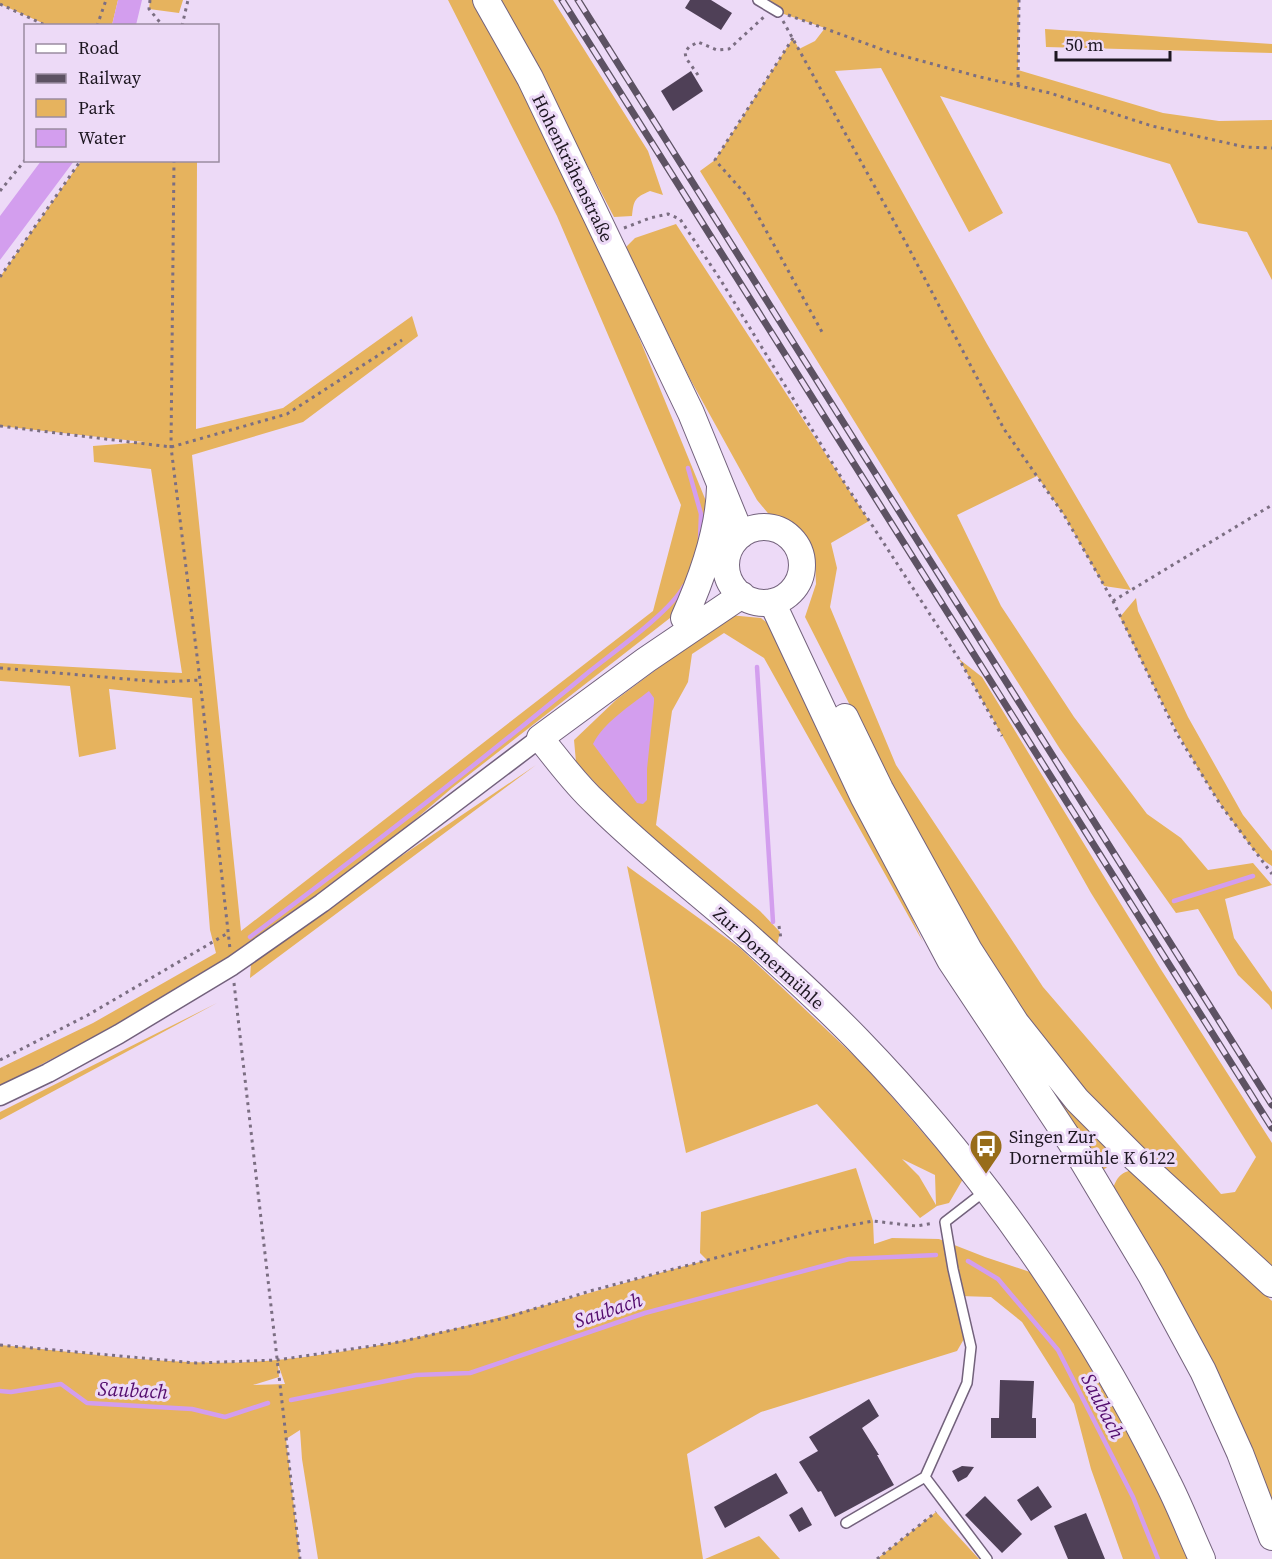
<svg xmlns="http://www.w3.org/2000/svg" width="1272" height="1559" viewBox="0 0 1272 1559" font-family="'Source Serif 4',serif">
	<style>
		.green { fill: #e6b35e; fill-rule: evenodd }
		.water { fill: #d39eee }
		.lines { fill: none; stroke-linecap: round; stroke-linejoin: round }
		.stream { stroke: #d39eee; stroke-width: 4.5 }
		.building { fill: #4f4057 }
		.lane-casing { stroke: #73627c; stroke-width: 12 }
		.street-casing { stroke: #73627c; stroke-width: 21 }
		.secondary-casing { stroke: #73627c; stroke-width: 28 }
		.path { stroke: #7b6e82; stroke-width: 3; stroke-dasharray: 3 4.5; stroke-linecap: butt }
		.lane { stroke: #fff; stroke-width: 9 }
		.street { stroke: #fff; stroke-width: 18 }
		.secondary { stroke: #fff; stroke-width: 26 }
		.rail-casing { stroke: #5d5263; stroke-width: 7 }
		.rail { stroke: #eddaf7; stroke-width: 4.5; stroke-dasharray: 14; stroke-linecap: butt }
		.labels { text-anchor: middle; dominant-baseline: central; stroke-width: 6; stroke-linejoin: round; paint-order: stroke }
		.street-label { font-size: 18px; fill: #1d1621; stroke: #eddaf7 }
		.poi-label { font-size: 18px; fill: #1d1621; stroke: #eddaf7; text-anchor: start }
		.water-label { font-size: 20px; font-style: italic; fill: #530c6d; stroke: #eddaf7 }
	</style>
	<rect width="100%" height="100%" fill="#eddaf7"/>
	<!-- green -->
	<path class="green" d="M0 0H118L112 25H47L0 4Z
		M150 0H183L179 13 149 9Z
		M448 0H473L539 117 629 313 708 506 685 600 670 618 452 788 389 842 247 946 130 1018 0 1086V1068L93 1023 216 953 210 930 192 698 109 689 116 749 79 757 70 686 0 681V663L182 673 151 469 94 462 93 446 144 442 0 426V277L81 161H197L196 429 283 408 412 316 418 336 303 422 192 455 241 931 653 611 681 505 557 216Z
		M498 0H553L648 151 663 195 650 191C634 198 634 200 632 216L614 217 548 90Z
		M758 0H1019L1018 70 1163 113 1219 121 1272 120V280L1247 232 1198 223 1170 164 940 96 1003 213 969 232 881 68 835 71 987 344 1131 590 1104 586 1064 515 1037 476 957 515 1001 606 1074 717 1147 814 1181 838 1208 870 1253 863 1272 885 1225 899 1234 938 1272 992V1010L1269 1005 1238 975 1198 909 1176 913 1060 749 922 531 700 171 715 160 793 38 799 49 815 41 825 28 778 12Z
		M1045 29 1272 44V53L1046 47Z
		M676 224 869 521 831 543 837 568 830 607 896 765 1043 987 1221 1194 1235 1192 1256 1157 1091 893 959 659 982 677 1160 968 1272 1143V1267L1162 1169 1092 1098 1025 1018 956 913 805 617 816 584 815 559 803 535 772 518 757 500 689 377 626 247 635 238Z
		M1136 598 1138 611 1188 717 1243 815 1272 851V866C1256 857 1247 840 1236 826 1188 761 1155 688 1120 617Z
		M729 615 761 618 781 634 923 942 764 658 724 633 692 654 688 682 672 711 656 825 760 911 780 932 776 950 626 816 576 762 574 740 617 699Z
		M536 765 250 978 251 964 394 861Z
		M627 866 740 948 866 1067 963 1179 949 1203 937 1206 920 1218 817 1104 686 1153ZM902 1159 935 1175 936 1205 919 1176Z
		M217 1003 0 1120V1112Z
		M1022 1047 1122 1155 1101 1172Z
		M856 1168 873 1221 874 1244 892 1238 939 1239 985 1257 1039 1275 1102 1383 1166 1501 1190 1559H1123L1091 1469 1074 1404 1022 1322 991 1297 960 1296 968 1332 957 1351 761 1412 687 1454 703 1559H318L302 1459 300 1430 286 1439 300 1559H0V1345C92 1353 185 1369 277 1360 424 1346 565 1298 707 1260L700 1253 701 1212ZM278 1364 285 1384 253 1385 279 1377Z
		M1132 1170 1161 1200 1272 1301V1510L1112 1195C1114 1182 1118 1173 1132 1170Z
		M936 1512 979 1559H877Z
		M759 1536 780 1559H705Z"/>
	<!-- water -->
	<path class="water" d="M118 0H142L136 25H112Z
		M41 161H74L0 260V216Z
		M649 691 654 698V702L647 769V800L643 804 637 803 593 744C604 722 630 706 649 691Z"/>
	<g class="lines">
		<!-- stream -->
		<path class="stream" d="M688 468 701 514 700 539
			M757 667 773 922
			M1174 901 1253 876
			M250 937C365 851 479 763 590 671 615 651 670 612 684 586
			M968 1261 998 1279 1058 1350 1133 1497 1158 1559
			M0 1391 11 1392 61 1384 87 1403 192 1409 225 1417 268 1403
			M291 1400 416 1375 470 1373 645 1313 849 1259 936 1255"/>
	</g>
	<!-- building -->
	<path class="building" d="M690 0H711L732 13 721 30 685 8Z
		M691 71 703 91 673 111 661 91Z
		M1000 1380 1034 1381 1032 1418H1036V1438H991V1418H999Z
		M869 1399 879 1416 862 1428 879 1455H877L894 1485 835 1517 821 1491 818 1492 799 1462 818 1451 809 1437Z
		M962 1466 974 1467 967 1477 958 1482 952 1471Z
		M776 1473 788 1493 725 1528 714 1507Z
		M1038 1486 1052 1507 1031 1521 1017 1500Z
		M985 1496 1022 1534 1002 1553 965 1515Z
		M802 1507 812 1525 799 1532 789 1515Z
		M1086 1513 1105 1559H1068L1054 1526Z"/>
	<g class="lines">
		<!-- lane casing -->
		<g class="lane-casing">
			<path id="lane" d="M758 0 778 12
				M985 1191 945 1222 953 1269 971 1347 967 1383 925 1477 987 1559
				M846 1523 925 1477"/>
		</g>
		<!-- street casing -->
		<g class="street-casing">
			<path id="street" d="M0 1096 48 1073 119 1034 232 966 322 903 540 738"/>
		</g>
		<!-- secondary casing -->
		<g class="secondary-casing">
			<path id="secondary" d="M486 0 530 78 691 413 741 535
				M726 565a38 38 0 1 1 76 0a38 38 0 1 1-76 0Z
				M742 595 646 660 540 738C558 760 575 784 596 803 644 851 698 892 749 937 786 970 823 1004 858 1040 983 1169 1088 1320 1167 1481 1180 1506 1190 1533 1202 1559
				M772 602 864 798 950 960 1078 1153 1151 1275 1203 1371 1240 1453 1272 1537
				M684 618C702 578 719 532 720 487
				M845 717 880 789 969 950 1016 1023 1077 1100 1136 1159 1272 1284"/>
		</g>
		<!-- path -->
		<path class="path" d="M150 0 149 9 163 26
			M0 4 47 26
			M788 15 889 52 980 77 1050 93 1152 126 1245 147 1272 148
			M783 21 906 243 1004 429 1064 515 1113 601 1177 734 1220 804 1272 874
			M97 26 106 0
			M182 26 188 0
			M793 38 715 160 747 196 822 332
			M698 75 686 58 685 52 689 47 698 42 717 50 729 49 765 16
			M1018 85 1019 0
			M174 160 171 447 200 680 230 949
			M0 191 26 159
			M624 228 650 218 668 214 680 219 720 279 844 482 959 659 1002 736
			M0 277 81 160
			M0 426 171 447 287 414 402 340
			M1113 601 1272 505
			M0 668 161 682 200 680
			M779 926 781 939
			M234 983 300 1559
			M0 1060 88 1015 228 933
			M0 1345 196 1363 277 1360 399 1342 505 1318 590 1291 814 1232 873 1221 916 1226 934 1223
			M877 1559 936 1512"/>
		<!-- lane -->
		<use href="#lane" class="lane"/>
		<!-- street -->
		<use href="#street" class="street"/>
		<!-- secondary -->
		<use href="#secondary" class="secondary"/>
		<!-- rail casing -->
		<g class="rail-casing">
			<path id="rail" d="M562 0 1272 1128
				M578 0 1272 1105"/>
		</g>
		<!-- rail -->
		<use href="#rail" class="rail"/>
	</g>
	<!-- icons -->
	<defs>
		<g id="bus-pin" transform="scale(1.725)"><path d="M0 17L-7.5 6A9.5 9.5 0 1 1 7.5 6Z" fill="#986d1a" stroke="#eddaf7"/><path d="M-5-6H5V4H4V6H2V4H-2V6H-4V4H-5ZM-3.5-4V0h7V-4ZM-3.5 1.2v1.5H-2V1.2ZM2 1.2v1.5H3.5V1.2Z" fill="#fff"/></g>
	</defs>
	<g fill-rule="evenodd">
		<use href="#bus-pin" x="986" y="1146"/>
	</g>
	<g class="labels">
		<!-- street labels -->
		<g class="street-label">
			<text transform="translate(573 168) rotate(64)">Hohenkrähenstraße</text>
			<text transform="translate(769 958) rotate(42)">Zur Dornermühle</text>
		</g>
		<!-- poi labels -->
		<g class="poi-label">
			<text x="1009" y="1136">Singen Zur<tspan x="1009" dy="21">Dornermühle K 6122</tspan></text>
		</g>
		<!-- water labels -->
		<g class="water-label">
			<text transform="translate(608 1310) rotate(-19)">Saubach</text>
			<text transform="translate(133 1390) rotate(3)">Saubach</text>
			<text transform="translate(1103 1406) rotate(63)">Saubach</text>
		</g>
	</g>
	<!-- legend -->
	<rect x="24" y="24" width="195" height="138" fill="#eddaf7" stroke="#9a8ca1" stroke-width="1.5"/>
	<rect x="36" y="44" width="30" height="9" fill="#ffffff" stroke="#9a8ca1" stroke-width="1.5"/>
	<text x="78" y="54" font-size="18" fill="#1d1621">Road</text>
	<rect x="36" y="74" width="30" height="9" fill="#5d5263" stroke="#9a8ca1" stroke-width="1.5"/>
	<text x="78" y="84" font-size="18" fill="#1d1621">Railway</text>
	<rect x="36" y="99" width="30" height="18" fill="#e6b35e" stroke="#9a8ca1" stroke-width="1.5"/>
	<text x="78" y="114" font-size="18" fill="#1d1621">Park</text>
	<rect x="36" y="129" width="30" height="18" fill="#d39eee" stroke="#9a8ca1" stroke-width="1.5"/>
	<text x="78" y="144" font-size="18" fill="#1d1621">Water</text>
	<!-- scale -->
	<path d="M1056 51v9h114v-9" fill="none" stroke="#1d1621" stroke-width="3"/>
	<text x="1065" y="51" font-size="18" fill="#1d1621" stroke="#eddaf7" stroke-width="4.5" paint-order="stroke">50 m</text>
</svg>
